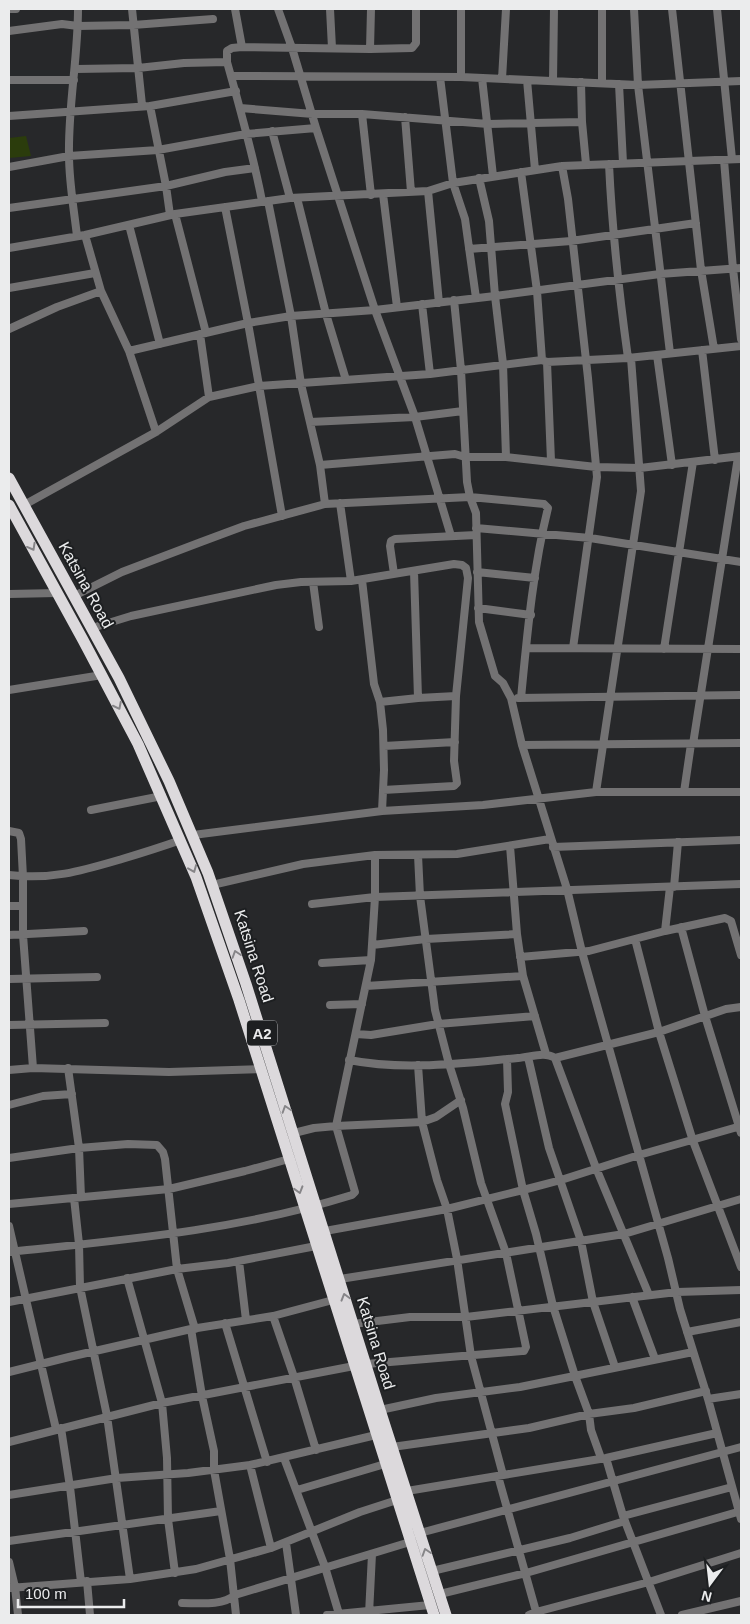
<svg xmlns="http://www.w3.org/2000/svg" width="750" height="1624" viewBox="0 0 750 1624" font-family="Helvetica,sans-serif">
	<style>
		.green { fill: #2b3c0c }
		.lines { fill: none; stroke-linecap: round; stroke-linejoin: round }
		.minor { stroke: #737273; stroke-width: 8 }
		.highway { stroke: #dcd9dc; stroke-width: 11 }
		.oneway { stroke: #868588 }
		.labels { text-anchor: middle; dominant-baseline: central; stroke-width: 4; stroke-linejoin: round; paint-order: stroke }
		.shield { fill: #1d1f21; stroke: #adaeb0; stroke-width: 1 }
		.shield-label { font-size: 15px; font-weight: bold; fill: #ebeced }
		.street-label { font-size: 16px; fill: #ebeced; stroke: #1d1f21 }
	</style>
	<rect width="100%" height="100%" fill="#27282a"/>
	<!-- green -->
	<path class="green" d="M26 136 31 156 9 158V147L10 146 9 138Z"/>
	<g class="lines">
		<!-- minor -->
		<path class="minor" d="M9 9H16
			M132 9 142 105
			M235 9 242 47
			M278 9 292 48 316 128 375 310 415 417 451 536
			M330 9 332 48
			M634 9 638 85 670 353
			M672 9 701 270 714 349
			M717 9 732 159
			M9 31 62 24 78 26 133 25 213 19
			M370 49 371 9
			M227 62V51L232 48 242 47 370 49 412 48 416 43V9
			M76 69 138 68 184 63 227 62C240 108 253 154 262 201
			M231 76 461 77 638 85 741 81
			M440 77 453 183 465 219 476 298
			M461 77V9
			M482 78 493 176
			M502 79 506 9
			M9 80H74
			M527 80 535 170
			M553 81 554 9
			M581 82 582 122 586 164
			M602 83V9
			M619 84 623 163
			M150 106 166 186 170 215
			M240 108 313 114H362L488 124 582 122
			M362 114 371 195
			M9 116 150 106 236 91
			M405 117 411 192
			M272 131 290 198
			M724 160 733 269 741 339
			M609 164C612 229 619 293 628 358
			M562 166 568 199 588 378 597 477 573 648
			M9 167 69 156 158 150 246 134 316 128
			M521 172 537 291 542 360
			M479 178 489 221 495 296 503 364 506 457
			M428 191 439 303
			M383 194 397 307
			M297 198 326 314 346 380
			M268 201 291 316 301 384 320 465 325 504
			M225 207 248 323 282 516
			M9 208 166 186 225 172 255 168
			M175 214 206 333
			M129 225 160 344
			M85 235 101 291 129 351 156 432
			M77 236C74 210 69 182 69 155 68 106 78 58 78 9
			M9 248 85 235 175 214 290 198 428 191 453 183 562 166 741 159
			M469 249 571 241 696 223
			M9 288 95 273
			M454 300 461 370 467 482 470 497 476 513 479 622 495 676 503 683 511 698 522 745 567 889 582 952 668 1258 680 1309 708 1399 741 1519
			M422 304 430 374
			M9 329 57 307 101 291
			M200 334 209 397
			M702 350 715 460
			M129 351 248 323 291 316 375 310 495 296 660 274 741 268
			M657 355 672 465
			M547 362 551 461
			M310 422 415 417 463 411
			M320 465 455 454 465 457H506L596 467 640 468 741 456
			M340 503 351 581
			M24 505 156 432 209 397 259 386 430 374 542 360 547 362 628 358 741 346
			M476 528 590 538 741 562
			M414 571 418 698
			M477 572 535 578
			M394 574 390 546 391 541 395 539 476 535
			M362 580 374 684 380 702 383 730 384 770 382 811
			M313 582 319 627
			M9 594 57 593
			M74 596 122 572 201 542 244 526 325 504 470 497 544 504 548 508C533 568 527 636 521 698
			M478 608 531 615
			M92 628 131 616 276 585 301 582 351 581 454 564 462 565 466 568 468 578 456 696 454 761 457 783 454 786 383 790
			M526 648 741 649
			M664 649 693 462
			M9 690 102 675
			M518 698 741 695
			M380 702 418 698 456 696
			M693 744 738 457
			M522 745 741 743
			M384 746 455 742
			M596 792 641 491 631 358
			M684 792 691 744
			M91 810 162 796
			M9 831 19 833 21 839 23 877V935L33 1068
			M193 835 382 811 483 805 596 792H741
			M510 846 517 934 523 976 546 1054
			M553 847 741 840
			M9 875C52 880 81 871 122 859 142 853 161 847 181 840
			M212 885 303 864 375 855 457 854 550 839
			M674 887 678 842
			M312 904 375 897 741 884
			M9 906H22
			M681 927 705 1016 741 1133
			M665 931 670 887
			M9 935 84 931
			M635 939 659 1032 693 1141 741 1267
			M372 945 426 939 517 934
			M520 957 589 951 665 931 725 918 731 921 741 955
			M322 963 371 960
			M9 979 97 977
			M366 986 523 976
			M330 1005 362 1004
			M9 1025 105 1023
			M356 1034 371 1035 438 1024 535 1016
			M528 1057 549 1148 581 1241 593 1302 615 1367
			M555 1058 659 1032 726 1009 741 1007
			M507 1059 508 1092 505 1104 523 1190 536 1234 553 1306 575 1376 589 1414 591 1430 601 1458
			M349 1060C404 1071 463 1063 518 1058 531 1057 545 1051 555 1058L596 1168 649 1295
			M418 1065 422 1122 437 1180 447 1209 457 1259 471 1356 503 1475
			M68 1068 79 1148 81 1197
			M9 1070 33 1068 169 1072 261 1069
			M9 1105 43 1096 72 1094
			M294 1133 314 1128 336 1126 422 1122 436 1117 461 1100
			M9 1158 79 1148 128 1144 157 1145 163 1152 165 1159 177 1269 195 1329
			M74 1198 79 1244 80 1287 107 1416 130 1579
			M9 1204 169 1189 245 1171 289 1159
			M9 1226 56 1429
			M325 1231 447 1209 523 1190 561 1180 639 1155 741 1126
			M9 1252C124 1240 240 1230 352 1195L355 1192 336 1126 371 960 375 897V855
			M239 1261 246 1320
			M127 1278 162 1403 167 1458 168 1519 175 1573
			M340 1279 624 1234 741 1199
			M632 1297 655 1359
			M9 1302 177 1269 228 1263 316 1246
			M273 1316 294 1377 316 1450
			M225 1323 267 1462
			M353 1324 410 1317H466L677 1292 741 1290
			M191 1329 202 1396 214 1451V1470L230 1559 236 1615
			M687 1332 741 1322
			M366 1364 522 1351H524L526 1347 506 1253 481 1183 463 1108 449 1064 435 1010 420 896 418 855
			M9 1372 69 1357 191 1329 273 1316 333 1300
			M708 1399 741 1394
			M380 1410 436 1398 520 1387 693 1352
			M61 1428 70 1487 81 1582
			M9 1442 162 1403 354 1366
			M392 1447 529 1428 589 1414 634 1408 706 1391
			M284 1458 325 1567 339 1614
			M606 1458 623 1516 661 1615
			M250 1465 271 1548
			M498 1476 537 1615
			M297 1490 385 1464
			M407 1491 606 1458 717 1433
			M9 1495 117 1478 188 1473 250 1465 376 1435
			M623 1516 732 1487
			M420 1533 741 1447
			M9 1541 221 1511
			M286 1543 296 1615
			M9 1562 15 1587 18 1615
			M432 1571 570 1538 625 1521
			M87 1581 90 1615
			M9 1588 130 1579 196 1569 271 1548 360 1512 397 1500
			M440 1594 526 1573 741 1511
			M182 1603C198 1603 223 1606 235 1595L410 1542
			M369 1614 372 1554
			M327 1615 430 1605
			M529 1615 536 1612 649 1582 741 1553
			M682 1615 741 1601"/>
		<!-- highway -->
		<path class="highway" d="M9 478 119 678 169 781 208 873 246 984 380 1410 446 1615
			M9 505 83 640 138 744 196 877 239 1000 434 1615"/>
	</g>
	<!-- one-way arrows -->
	<defs><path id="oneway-chevron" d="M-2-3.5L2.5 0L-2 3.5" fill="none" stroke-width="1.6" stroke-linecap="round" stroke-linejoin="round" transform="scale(1.25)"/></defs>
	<g class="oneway">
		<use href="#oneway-chevron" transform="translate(32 547) rotate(61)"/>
		<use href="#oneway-chevron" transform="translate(118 706) rotate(63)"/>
		<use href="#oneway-chevron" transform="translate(193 869) rotate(68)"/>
		<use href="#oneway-chevron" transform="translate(236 954) rotate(-108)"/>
		<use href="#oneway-chevron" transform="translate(286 1109) rotate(-108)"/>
		<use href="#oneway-chevron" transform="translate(299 1190) rotate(73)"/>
		<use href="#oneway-chevron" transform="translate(345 1297) rotate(-106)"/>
		<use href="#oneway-chevron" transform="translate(426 1552) rotate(-108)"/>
	</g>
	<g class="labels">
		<!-- shield labels -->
		<rect class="shield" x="247" y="1020.5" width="30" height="25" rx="4"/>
		<g class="shield-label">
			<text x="262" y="1033">A2</text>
		</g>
		<!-- street labels -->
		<g class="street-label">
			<text transform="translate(86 585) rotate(61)">Katsina Road</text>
			<text transform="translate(254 956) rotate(72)">Katsina Road</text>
			<text transform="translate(376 1343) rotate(73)">Katsina Road</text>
		</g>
	</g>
	<!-- border -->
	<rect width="750" height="1624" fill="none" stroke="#ebeced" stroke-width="20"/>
	<!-- north arrow -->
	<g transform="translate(710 1584) rotate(195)" stroke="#1d1f21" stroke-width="4" paint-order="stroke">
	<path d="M0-4L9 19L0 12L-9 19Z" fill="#ebeced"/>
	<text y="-8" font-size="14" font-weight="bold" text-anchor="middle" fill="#ebeced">N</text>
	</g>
	<!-- scale -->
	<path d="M18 1599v8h106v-8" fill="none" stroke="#ebeced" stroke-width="2.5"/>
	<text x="25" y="1599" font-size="15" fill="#ebeced" stroke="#1d1f21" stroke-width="4" paint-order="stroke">100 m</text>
</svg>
